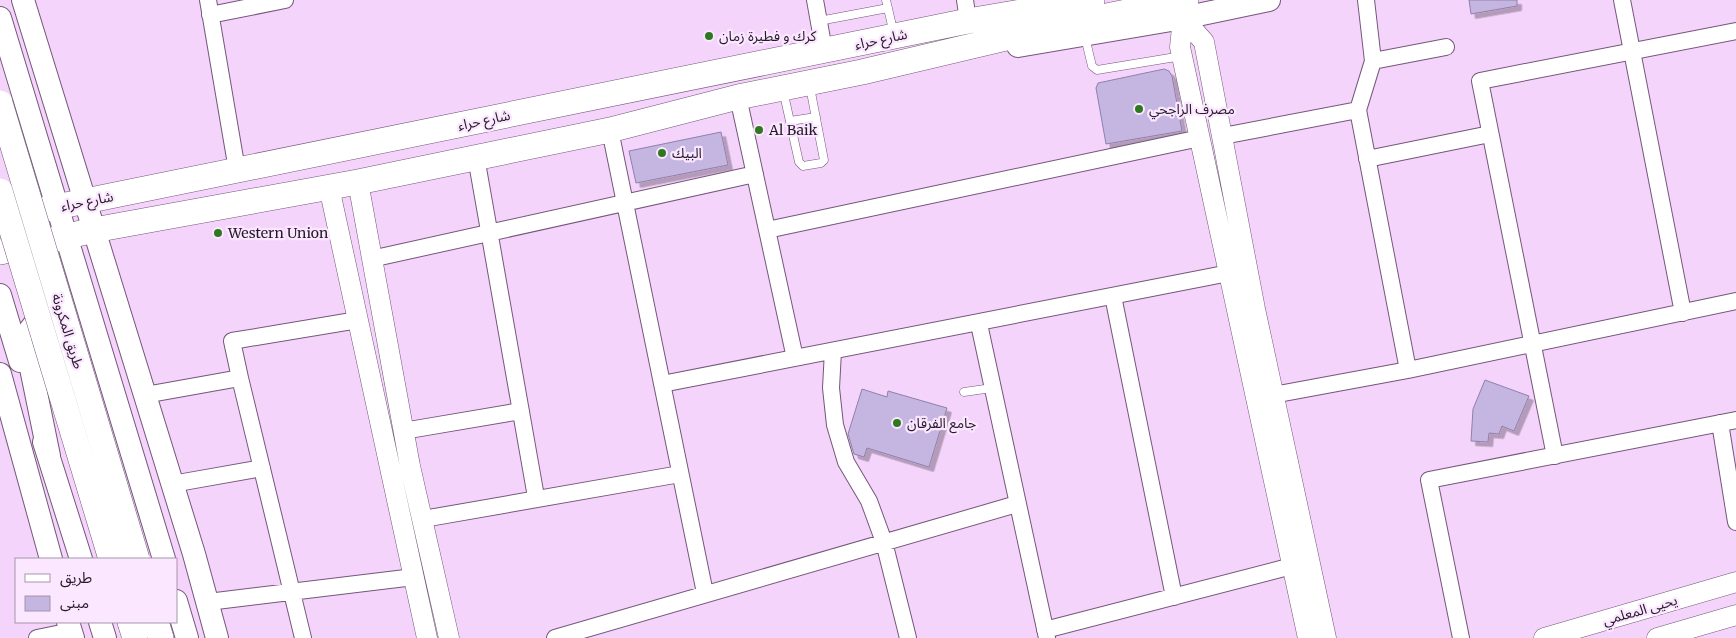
<svg xmlns="http://www.w3.org/2000/svg" width="1736" height="638" viewBox="0 0 1736 638" font-family="Merriweather,'Noto Sans Arabic',serif">
	<style>
		.building { fill: #c4b5e1; stroke: #8f80aa; filter: url(#shadow) }
		.lines { fill: none; stroke-linecap: round; stroke-linejoin: round }
		.service-casing { stroke: #745779; stroke-width: 9 }
		.minor-casing { stroke: #745779; stroke-width: 18 }
		.tertiary-casing { stroke: #745779; stroke-width: 21 }
		.secondary-casing { stroke: #745779; stroke-width: 24 }
		.primary-casing { stroke: #745779; stroke-width: 26 }
		.service { stroke: #fff; stroke-width: 8 }
		.minor { stroke: #fff; stroke-width: 16 }
		.tertiary { stroke: #fff; stroke-width: 20 }
		.secondary { stroke: #fff; stroke-width: 22 }
		.primary { stroke: #fff; stroke-width: 25 }
		.primary-bridge-casing { stroke: #745779; stroke-width: 26; stroke-linecap: butt }
		.primary-bridge { stroke: #fff; stroke-width: 25 }
		.poi-dot { fill: #2e791f; stroke: #fbe7ff; stroke-width: 2 }
		.labels { text-anchor: middle; dominant-baseline: central; stroke-width: 4.5; stroke-linejoin: round; paint-order: stroke }
		.poi-label { font-size: 14px; fill: #261a29; stroke: #fbe7ff; text-anchor: start }
		.street-label { font-size: 14px; fill: #261a29; stroke: #fbe7ff }
	</style>
	<defs>
		<filter id="shadow"><feDropShadow dx="4.5" dy="4.5" stdDeviation="0" flood-color="#0004"/></filter>
	</defs>
	<rect width="100%" height="100%" fill="#f5d4fc"/>
	<!-- building -->
	<path class="building" d="M1469 0H1517V6L1471 14Z
		M1164 69 1169 71 1172 76 1182 131 1106 144 1096 88 1098 83Z
		M721 132 728 165 636 183 629 151Z
		M1485 380 1529 396 1514 431 1502 426 1499 434 1489 433 1488 442 1471 441 1473 409Z
		M862 389 887 397 888 391 947 408 929 467 867 448 864 457 854 454 848 434Z"/>
	<g class="lines">
		<!-- service casing -->
		<g class="service-casing">
			<path id="service" d="M886 0 894 34
				M819 21 888 8
				M1085 37 1092 66 1097 70 1182 56
				M783 90 799 162 803 166 821 163 824 160 810 87
				M790 121 816 117
				M964 392 992 388"/>
		</g>
		<!-- minor casing -->
		<g class="minor-casing">
			<path id="minor" d="M208 0 237 170
				M815 0 824 50
				M965 0 968 21
				M1366 0 1373 61
				M1622 0 1683 313
				M210 15 285 0
				M738 97 795 358
				M1358 110 1408 370
				M610 130 705 593
				M1223 136 1358 110 1373 61 1446 47
				M476 157 536 497
				M1367 159 1490 134
				M767 230 1200 138
				M371 259 755 174
				M1113 296 1174 597
				M979 324 1047 638
				M833 351 831 388 835 425 846 462 869 501 884 542 908 638
				M240 378 303 638
				M662 384 1229 273
				M145 395 240 378 232 341 358 320
				M1273 395 1408 370 1736 301
				M1720 423 1736 522
				M403 431 521 411
				M1555 456 1480 81 1736 31
				M172 484 262 468
				M423 519 680 474
				M208 602 414 577
				M1045 630 1292 566
				M37 638 71 631
				M555 638 1017 504
				M1461 638 1429 480 1736 420"/>
		</g>
		<!-- tertiary casing -->
		<g class="tertiary-casing">
			<path id="tertiary" d="M1183 18 1204 42 1255 309 1326 638
				M1183 18 1180 47 1308 638
				M358 182 410 466 449 638
				M329 187 427 638
				M1544 638 1736 582
				M1657 638 1736 615"/>
		</g>
		<!-- secondary casing -->
		<g class="secondary-casing">
			<path id="secondary" d="M23 0 194 554 217 638
				M0 18 164 559
				M1018 46 1183 18 1269 0
				M0 295 20 361
				M0 374 51 559
				M44 442 81 559
				M49 456 25 339C31 326 38 317 54 318
				M176 601 187 638
				M68 622 73 638
				M100 622 105 638"/>
		</g>
		<!-- primary casing -->
		<g class="primary-casing">
			<path id="primary" d="M12 216 968 21 1092 0
				M0 252 94 230 358 182 610 130 738 97 862 72 1057 26 1186 0
				M130 622 135 638
				M156 622 161 638"/>
		</g>
		<!-- service -->
		<use href="#service" class="service"/>
		<!-- minor -->
		<use href="#minor" class="minor"/>
		<!-- tertiary -->
		<use href="#tertiary" class="tertiary"/>
		<!-- secondary -->
		<use href="#secondary" class="secondary"/>
		<!-- primary -->
		<use href="#primary" class="primary"/>
		<!-- primary-bridge casing -->
		<g class="primary-bridge-casing">
			<path id="primary-bridge" d="M0 103 137 559
				M0 191 111 559"/>
		</g>
		<!-- primary-bridge -->
		<use href="#primary-bridge" class="primary-bridge"/>
	</g>
	<!-- markers -->
	<g class="poi-dot">
		<circle cx="709" cy="36" r="5"/>
		<circle cx="1139" cy="109" r="5"/>
		<circle cx="759" cy="130" r="5"/>
		<circle cx="662" cy="153" r="5"/>
		<circle cx="218" cy="233" r="5"/>
		<circle cx="897" cy="423" r="5"/>
	</g>
	<g class="labels">
		<!-- poi labels -->
		<g class="poi-label">
			<text x="719" y="36">كرك و فطيرة زمان</text>
			<text x="1149" y="109">مصرف الراجحي</text>
			<text x="769" y="130">Al Baik</text>
			<text x="672" y="153">البيك</text>
			<text x="228" y="233">Western Union</text>
			<text x="907" y="423">جامع الفرقان</text>
		</g>
		<!-- street labels -->
		<g class="street-label">
			<text transform="translate(881 39) rotate(-12)">شارع حراء</text>
			<text transform="translate(484 120) rotate(-12)">شارع حراء</text>
			<text transform="translate(87 201) rotate(-11)">شارع حراء</text>
			<text transform="translate(68 331) rotate(73)">طريق المكرونة</text>
			<text transform="translate(1640 610) rotate(-16)">يحيى المعلمي</text>
		</g>
	</g>
	<!-- legend -->
	<rect x="15" y="558" width="162" height="65" fill="#fbe7ff" stroke="#a695a9"/>
	<rect x="25" y="574" width="25" height="8" fill="#ffffff" stroke="#a695a9"/>
	<text x="60" y="583" font-size="15" fill="#261a29">طريق</text>
	<rect x="25" y="596" width="25" height="15" fill="#c4b5e1" stroke="#a695a9"/>
	<text x="60" y="608" font-size="15" fill="#261a29">مبنى</text>
</svg>
